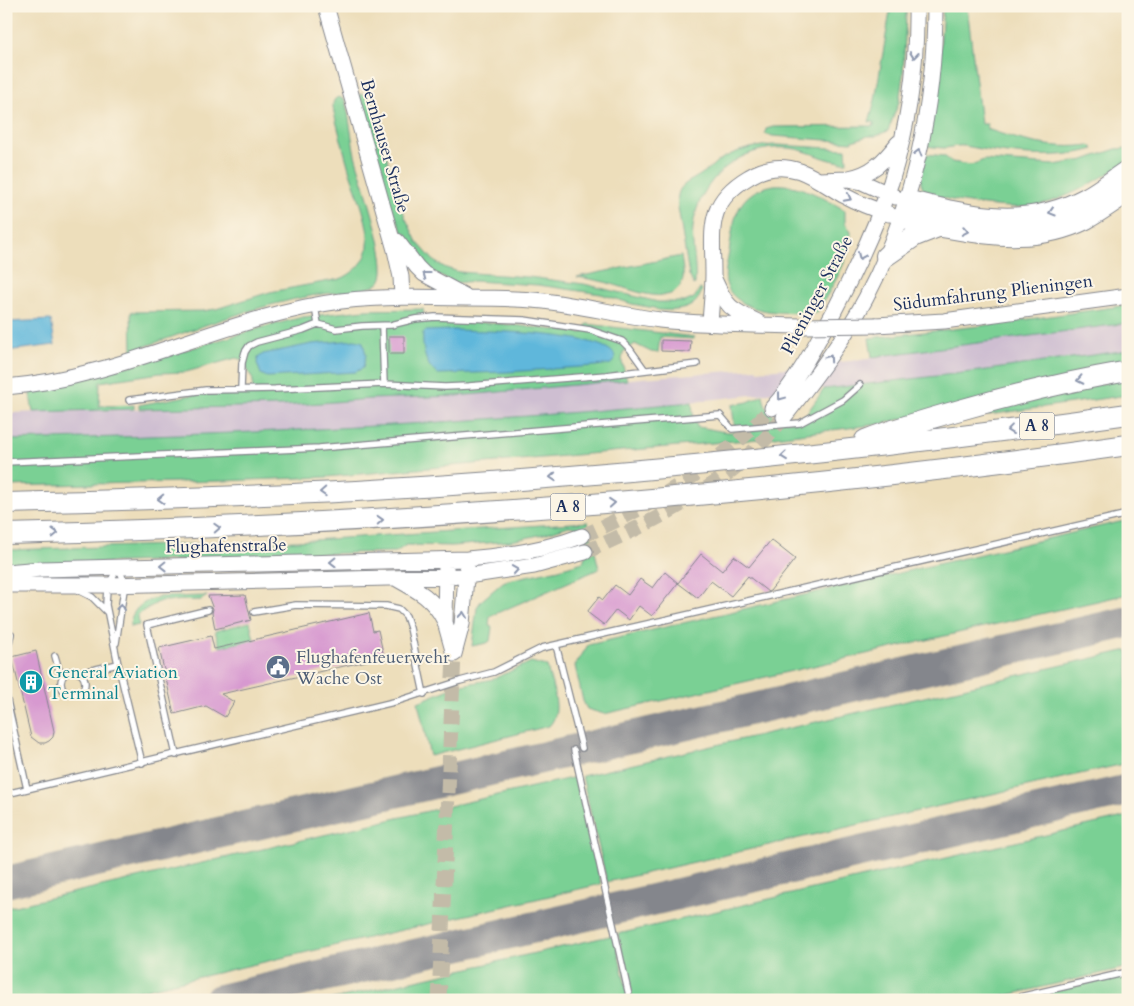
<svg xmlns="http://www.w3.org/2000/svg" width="1134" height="1006" viewBox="0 0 1134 1006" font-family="Cardo,serif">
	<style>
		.industrial { fill: #cebed1 }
		.green { fill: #7ad094; stroke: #4a8079 }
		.water { fill: #5eb7db; stroke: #3c739c }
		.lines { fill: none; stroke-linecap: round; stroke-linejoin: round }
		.taxiway { stroke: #84868c; stroke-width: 32 }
		.building { fill: #d799d0 }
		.secondary-tunnel { stroke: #c3bba8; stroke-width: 15; stroke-dasharray: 15 8; stroke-linecap: butt }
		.service-casing { stroke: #84868c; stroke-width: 8 }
		.secondary-casing { stroke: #84868c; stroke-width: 17 }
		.motorway-casing { stroke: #84868c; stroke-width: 22 }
		.service { stroke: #fff; stroke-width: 5.5 }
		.secondary { stroke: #fff; stroke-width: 15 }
		.motorway { stroke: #fff; stroke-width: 20 }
		.secondary-bridge-casing { stroke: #84868c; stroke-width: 17; stroke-linecap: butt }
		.secondary-bridge { stroke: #fff; stroke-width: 15 }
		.oneway { stroke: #8d97ae }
		.labels { text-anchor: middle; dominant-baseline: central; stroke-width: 4; stroke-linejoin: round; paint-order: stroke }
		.shield { fill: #fcf5e5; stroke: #5e6a86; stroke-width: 1 }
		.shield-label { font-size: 16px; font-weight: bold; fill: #1b2f5e }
		.street-label { font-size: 18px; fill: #1b2f5e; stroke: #fcf5e5 }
		.service-label { font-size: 18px; fill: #4e5e75; stroke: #fcf5e5; text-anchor: start }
		.culture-label { font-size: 18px; fill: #0d838f; stroke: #fcf5e5; text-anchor: start }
	</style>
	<rect width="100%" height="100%" fill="#fcf5e5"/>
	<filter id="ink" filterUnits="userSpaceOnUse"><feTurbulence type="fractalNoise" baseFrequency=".02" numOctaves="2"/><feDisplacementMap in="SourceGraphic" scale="10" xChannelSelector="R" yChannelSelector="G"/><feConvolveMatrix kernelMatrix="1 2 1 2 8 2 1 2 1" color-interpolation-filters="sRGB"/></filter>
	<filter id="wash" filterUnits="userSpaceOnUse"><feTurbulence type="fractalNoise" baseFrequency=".0096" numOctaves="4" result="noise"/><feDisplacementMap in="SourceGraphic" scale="20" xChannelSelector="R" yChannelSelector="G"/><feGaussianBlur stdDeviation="1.12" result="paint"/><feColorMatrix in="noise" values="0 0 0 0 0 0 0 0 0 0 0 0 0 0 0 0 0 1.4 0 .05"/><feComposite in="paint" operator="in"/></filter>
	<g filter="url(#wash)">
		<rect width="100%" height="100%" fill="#eddebb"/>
		<!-- industrial -->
		<path class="industrial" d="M1128 323V350L979 371 824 389 822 387 644 407 466 421 232 434 6 440V413L283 406 370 399 456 396 642 378 757 369 758 371 868 359 881 355Z"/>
		<!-- green -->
		<path class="green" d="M891 6H907L906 15 903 75 899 102 888 131 876 136H868L852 141V142L773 136 765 134 766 129 773 127 874 126V122H869L875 100Z
			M943 6H967L981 124H987V129C1021 141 1053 150 1089 145L1094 149C1053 161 1006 154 965 146 958 145 953 147 946 148 940 148 933 147 927 146L938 82Z
			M360 94 367 95 375 108 391 175 405 217 417 242 435 262 446 268 459 272 528 277 584 284 658 302H685L694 298 700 289 702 290C696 311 677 311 658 310L654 308 632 304 601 294 538 285 474 281 455 283 427 270 407 242 393 211 382 180 359 97Z
			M339 97 345 100C350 118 351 137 355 155 361 178 391 263 381 280 374 293 331 292 316 295 252 306 193 330 132 351L131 312 203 311 216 309 270 292 340 279C351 275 364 264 367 252 373 229 356 192 349 169 344 151 339 132 334 113 333 107 331 99 339 97Z
			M778 145 846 149 847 162C827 163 808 149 788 148 740 144 698 180 693 227 691 246 697 265 695 284L694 285 689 275 678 207C675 183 688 184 703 173 709 170 713 164 718 161 736 150 757 145 778 145Z
			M1128 148V162C1103 176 1077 194 1049 202 1039 205 1029 207 1019 207 1002 208 930 201 923 188 917 177 923 164 926 154L944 156 952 162 971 165 984 160 1054 165 1084 160 1116 149Z
			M774 185C800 183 823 198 845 210V223L851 232C851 260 830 289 817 313 791 312 757 316 736 298 720 285 726 269 729 252 734 220 735 192 774 185Z
			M681 256C682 264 684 272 683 279 677 309 632 290 615 285 603 281 590 279 577 277Z
			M1128 305V323L872 357 869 338 980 326Z
			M423 309 425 322 453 321 504 324 582 333 587 324 694 337V339L660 337 658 353 651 352 635 344 623 352 622 362 627 380 456 396 370 399 283 406 139 409V405L197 394H252L253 380 247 369 246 361 236 358 186 372 160 373 100 382 99 406 134 405V409L33 412 29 389 141 363 264 327 303 317 364 310Z
			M1128 350V364L881 424 758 439 326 477 222 481 6 486V440C235 435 464 424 692 402L693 414 697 427C710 428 722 433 735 432L732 405 748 402 763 395C766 415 776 420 795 422L807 413 824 389 980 371Z
			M1128 378V395L988 415 986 409Z
			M1128 520V594L604 714 587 709 583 701 575 666 588 645Z
			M588 522 599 569 490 616 489 626 492 627 490 641 487 643 472 646 477 607 481 601 503 582 508 580 559 569 583 562 586 553 584 539 580 532 575 527 569 526 544 534 511 541 452 546 406 545 396 552 303 554V556L6 566V550L297 541Z
			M207 596 201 600 160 601 138 614 139 625 130 627C130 610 143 601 159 597Z
			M250 622 254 640 220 647 215 631Z
			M1128 650V763L607 882 582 776Z
			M531 662 547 666C551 685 564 711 549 726L430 756 418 702 457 686 493 679Z
			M576 777 601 884 100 1000H6V908Z
			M1128 816V967L987 1000H631L618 934Z
			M614 935 629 1000H329Z
			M1128 974V1000H1016Z"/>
		<!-- water -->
		<path class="water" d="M51 320 55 345 6 351V322Z
			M452 330C482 331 598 332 614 354L615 359 611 364 595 366 507 372 438 374C425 367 422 347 423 333L426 331Z
			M355 340 363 342 366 355 363 368 355 372 267 377 261 374 257 363 258 358 263 354 312 344Z"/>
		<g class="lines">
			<!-- taxiway -->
			<path class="taxiway" d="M6 882 1128 622
				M220 1000 1128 790"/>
		</g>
		<g id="blocks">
			<!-- building -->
			<path class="building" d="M389 336H404V354H389Z
				M661 340 691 341 690 352 661 351Z
				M771 540 795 559 770 591 768 592 748 576 731 596 711 581 698 598 678 583 701 554 722 571 734 556 749 567Z
				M665 572 678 583 652 616 639 606 629 620 616 610 604 625 587 612 599 597 603 600 615 585 628 595 640 579 653 588Z
				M245 595 251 620 215 629 212 613 213 609 208 596Z
				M369 613 373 631 378 630 384 657 221 694 234 702 225 717 206 706 174 714 159 648 211 636 214 649Z
				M36 651 54 731 53 737 49 741 45 743H39L31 737 12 657Z"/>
		</g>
	</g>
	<g filter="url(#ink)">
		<use href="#blocks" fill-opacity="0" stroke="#84868c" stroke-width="1"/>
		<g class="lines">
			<!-- secondary-tunnel -->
			<path class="secondary-tunnel" d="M582 536C653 506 719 465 772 408
				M585 552C641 528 706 496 750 454 763 443 773 430 784 417
				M439 1000 454 654"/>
			<!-- service casing -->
			<g class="service-casing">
				<path id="service" d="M315 307 318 324
					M382 326 384 384
					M241 389 242 363 245 352 249 346 257 342 303 330 318 324 336 329 362 326 391 325 415 319 435 317 524 320 590 330 622 341 630 349 645 370
					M129 400 206 390 275 389 384 384 445 387 469 386 606 375 697 364
					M6 462 319 448 720 415 732 429 800 423 843 400 860 385
					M117 569 107 588 106 605 118 664 142 763
					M78 590 92 597 107 612
					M254 612 296 605 386 606 399 609 406 616 410 628 424 694
					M116 643 125 583 119 569
					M556 645 582 748
					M6 655 11 634
					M55 656 59 670 65 674
					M61 683a12 12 0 1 1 24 0a12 12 0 1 1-24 0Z
					M79 673 118 664
					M6 696 27 789
					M574 750 630 1000
					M176 755 147 625 208 610
					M6 794 398 701 460 681 494 672 542 648 1128 514
					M1006 1000 1128 972"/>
			</g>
			<!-- secondary casing -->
			<g class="secondary-casing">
				<path id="secondary" d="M326 6 395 250 401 277 402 297
					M849 178C872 174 884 161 898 143
					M819 180 848 179 862 182 895 197
					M397 241 417 267 424 274 465 296
					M714 279C727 308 730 309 758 322
					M710 323C711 307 713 290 713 274 713 230 705 203 749 177 765 167 782 165 800 171 816 177 829 187 843 195 858 203 873 209 889 214
					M876 325 944 321 1128 296
					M6 387C122 378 226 316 341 301 383 296 424 297 467 298 492 298 518 298 544 301 583 306 621 315 660 320 707 325 756 325 803 326
					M772 408C797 381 815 346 833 313 855 271 876 227 891 182 908 126 917 64 916 6
					M784 417C814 379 843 341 866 298 913 209 935 107 935 6
					M446 566 445 622 454 654
					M6 572 41 569 467 559C506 556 545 550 582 536
					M397 579C417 590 434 599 444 620
					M6 585H108L467 576 534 566 585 552
					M454 654 462 624 467 566"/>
			</g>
			<!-- motorway casing -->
			<g class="motorway-casing">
				<path id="motorway" d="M906 200C970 216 1024 231 1086 198 1101 190 1114 179 1128 170
					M900 218C916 222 932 225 948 228 996 237 1041 241 1086 219 1101 211 1114 201 1128 192
					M886 256 915 236 938 227
					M865 440C896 428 928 419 960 410 1015 394 1071 381 1128 371
					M6 503C123 500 240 497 357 491 615 476 872 450 1128 414
					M6 534C382 525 756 498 1128 445"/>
			</g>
			<!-- service -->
			<use href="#service" class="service"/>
			<!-- secondary -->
			<use href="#secondary" class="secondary"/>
			<!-- motorway -->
			<use href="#motorway" class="motorway"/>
			<!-- secondary-bridge casing -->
			<g class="secondary-bridge-casing">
				<path id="secondary-bridge" d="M803 326 876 325"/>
			</g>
			<!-- secondary-bridge -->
			<use href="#secondary-bridge" class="secondary-bridge"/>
		</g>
		<!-- one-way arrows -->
		<defs><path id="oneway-chevron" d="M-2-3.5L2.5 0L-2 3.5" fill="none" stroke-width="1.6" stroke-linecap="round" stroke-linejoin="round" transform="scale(1.25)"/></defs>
		<g class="oneway">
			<use href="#oneway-chevron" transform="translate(914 55) rotate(96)"/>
			<use href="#oneway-chevron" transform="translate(918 153) rotate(-76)"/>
			<use href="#oneway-chevron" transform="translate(848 198) rotate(28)"/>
			<use href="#oneway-chevron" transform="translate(1052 212) rotate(163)"/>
			<use href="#oneway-chevron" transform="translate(965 231) rotate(10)"/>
			<use href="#oneway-chevron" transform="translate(861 256) rotate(113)"/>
			<use href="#oneway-chevron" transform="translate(426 275) rotate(-143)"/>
			<use href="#oneway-chevron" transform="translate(829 358) rotate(-55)"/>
			<use href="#oneway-chevron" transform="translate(1080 380) rotate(168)"/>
			<use href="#oneway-chevron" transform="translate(781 397) rotate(127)"/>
			<use href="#oneway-chevron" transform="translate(1010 430) rotate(173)"/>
			<use href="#oneway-chevron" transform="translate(784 456) rotate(174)"/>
			<use href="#oneway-chevron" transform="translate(553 477) rotate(176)"/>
			<use href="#oneway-chevron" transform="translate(323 492) rotate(177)"/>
			<use href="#oneway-chevron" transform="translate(161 499) rotate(178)"/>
			<use href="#oneway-chevron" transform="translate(612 503) rotate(-5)"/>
			<use href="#oneway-chevron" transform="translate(380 520) rotate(-3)"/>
			<use href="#oneway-chevron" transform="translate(217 528) rotate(-3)"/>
			<use href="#oneway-chevron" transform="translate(55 533) rotate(-1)"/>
			<use href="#oneway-chevron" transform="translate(333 562) rotate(179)"/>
			<use href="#oneway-chevron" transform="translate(163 566) rotate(179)"/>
			<use href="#oneway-chevron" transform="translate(515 570) rotate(-9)"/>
			<use href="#oneway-chevron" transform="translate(121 607) rotate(-83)"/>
			<use href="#oneway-chevron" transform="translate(463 615) rotate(-83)"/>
		</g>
	</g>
	<!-- icons -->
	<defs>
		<g id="civic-disc" transform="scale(1.25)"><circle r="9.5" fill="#5c6f8a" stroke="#fcf5e5"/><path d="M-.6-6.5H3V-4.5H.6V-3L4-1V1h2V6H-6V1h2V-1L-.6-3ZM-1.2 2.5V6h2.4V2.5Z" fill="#fff"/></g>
		<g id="building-disc" transform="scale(1.25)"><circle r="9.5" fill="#0f9aa8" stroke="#fcf5e5"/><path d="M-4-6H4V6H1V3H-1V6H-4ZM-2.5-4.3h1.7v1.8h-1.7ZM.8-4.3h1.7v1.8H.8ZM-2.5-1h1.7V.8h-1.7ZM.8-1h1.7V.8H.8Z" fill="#fff"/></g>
	</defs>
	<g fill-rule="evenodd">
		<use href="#civic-disc" x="278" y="667"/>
		<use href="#building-disc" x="31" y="682"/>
	</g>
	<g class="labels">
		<!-- shield labels -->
		<g class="shield">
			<rect x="1019.5" y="412.5" width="35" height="27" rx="4"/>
			<rect x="550.5" y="493.5" width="35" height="27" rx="4"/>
		</g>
		<g class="shield-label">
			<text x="1037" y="426">A 8</text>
			<text x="568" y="507">A 8</text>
		</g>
		<!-- street labels -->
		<g class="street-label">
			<text transform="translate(385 146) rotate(74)">Bernhauser Straße</text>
			<text transform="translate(993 293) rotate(-7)">Südumfahrung Plieningen</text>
			<text transform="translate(817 295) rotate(-62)">Plieninger Straße</text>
			<text transform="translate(226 546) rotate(-1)">Flughafenstraße</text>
		</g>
		<!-- service labels -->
		<g class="service-label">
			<text x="296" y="657">Flughafenfeuerwehr<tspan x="296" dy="21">Wache Ost</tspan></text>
		</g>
		<!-- culture labels -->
		<g class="culture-label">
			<text x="48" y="672">General Aviation<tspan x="48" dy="21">Terminal</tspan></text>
		</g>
	</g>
	<!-- margin -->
	<rect width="1134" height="1006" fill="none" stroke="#fcf5e5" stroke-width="25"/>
</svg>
